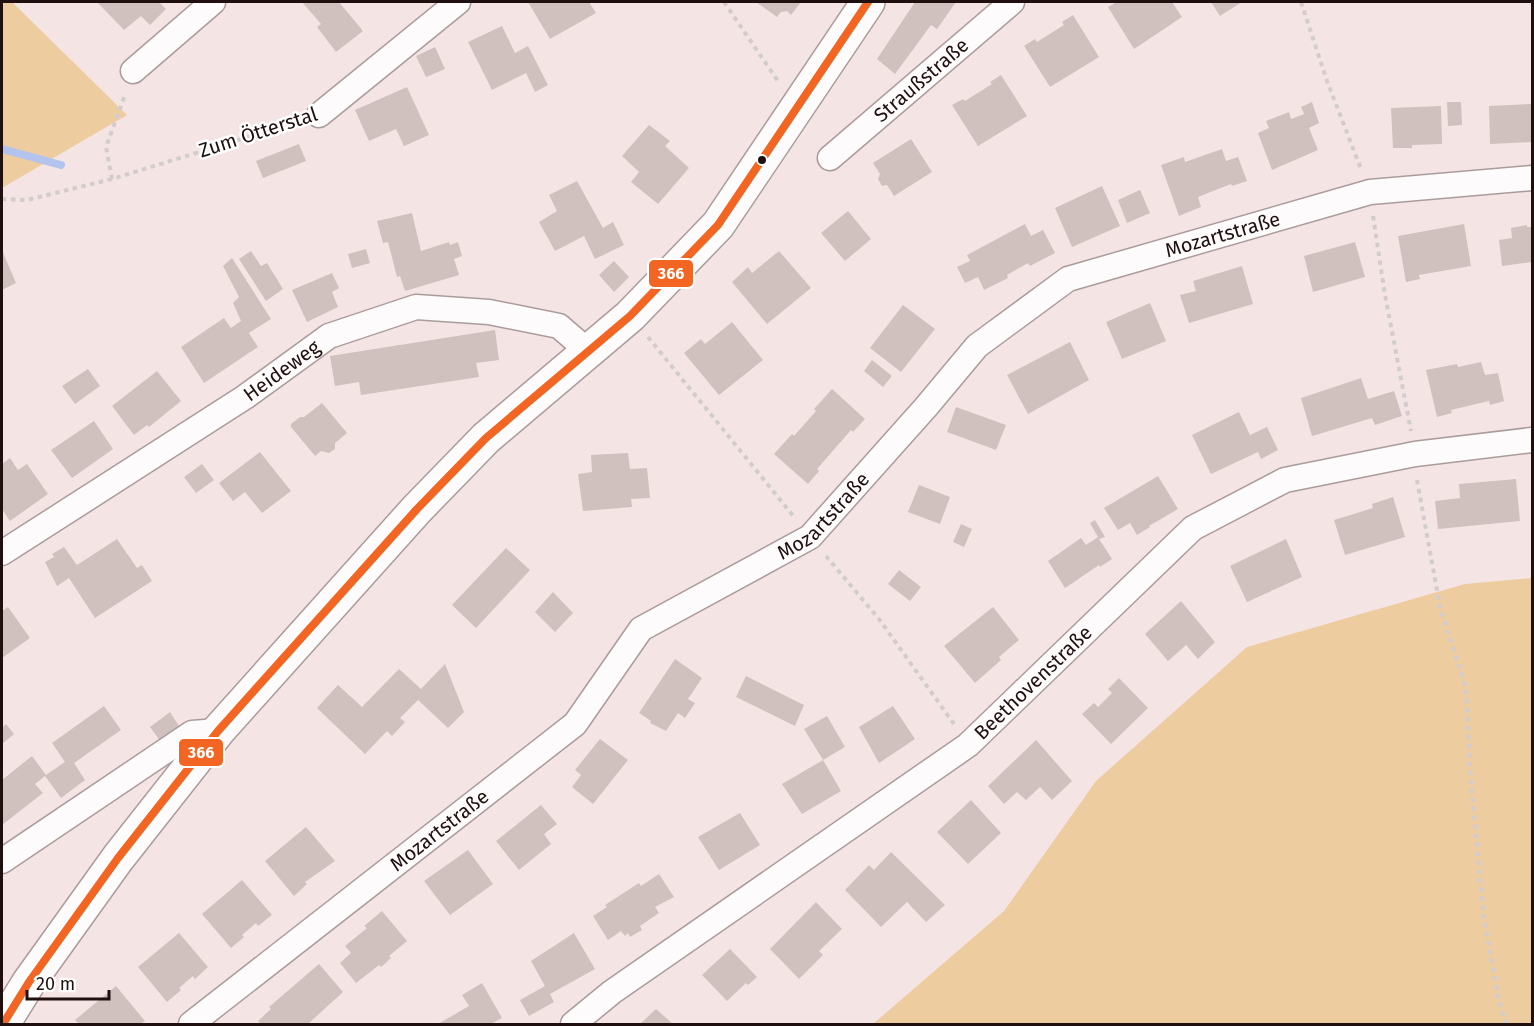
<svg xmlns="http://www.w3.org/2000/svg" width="1534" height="1026" viewBox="0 0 1534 1026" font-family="'Fira Sans',sans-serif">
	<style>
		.green { fill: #edcd9f }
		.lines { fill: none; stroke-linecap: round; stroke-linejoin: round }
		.stream { stroke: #b2c4ee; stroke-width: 8 }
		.building { fill: #d1c1be }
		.street-casing { stroke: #ab9c9c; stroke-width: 27 }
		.secondary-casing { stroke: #ab9c9c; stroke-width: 36 }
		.path { stroke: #d2cdcc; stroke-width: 4; stroke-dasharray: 4.5 4.5; stroke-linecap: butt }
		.street { stroke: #fdfbfb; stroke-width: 24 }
		.secondary { stroke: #fdfbfb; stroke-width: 33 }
		.bus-1-casing { stroke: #fff; stroke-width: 12 }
		.bus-1 { stroke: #f26522; stroke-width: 8 }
		.bus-dot { fill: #1f0f0f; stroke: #fff; stroke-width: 2 }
		.labels { text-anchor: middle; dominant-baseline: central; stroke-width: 5; stroke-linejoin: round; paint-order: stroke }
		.street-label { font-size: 20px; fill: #1f0f0f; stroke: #fff }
		.line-badge { stroke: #fff; stroke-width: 2 }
		.badge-label { font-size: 16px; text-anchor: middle; font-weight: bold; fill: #fff }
	</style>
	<rect width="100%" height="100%" fill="#f4e4e3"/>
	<!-- green -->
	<path class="green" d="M2 2H12L127 115 2 188Z
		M1532 578V1024H873L1004 911 1096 781 1247 647 1465 584Z"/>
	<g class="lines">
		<!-- stream -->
		<path class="stream" d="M2 149 61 165"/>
	</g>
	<!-- building -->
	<path class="building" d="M97 2H159L166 9 150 25 141 16 124 30Z
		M302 2H339L363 31 336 52 317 27 321 24Z
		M528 2H589L596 13 550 39Z
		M756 2H801L791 15 787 11 781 12 777 17Z
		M915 2H956L937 29 931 25 895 74 877 59Z
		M1117 2H1172L1182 17 1134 49 1108 7Z
		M1211 2H1242L1220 16Z
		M1073 15 1099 57 1050 87 1024 46 1035 39 1037 42 1064 25 1062 22Z
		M502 26 515 53 528 46 548 85 535 92 526 73 492 90 468 42Z
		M435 47 445 69 426 77 416 56Z
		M1001 75 1027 116 978 146 952 105 963 99 965 101 992 84 990 82Z
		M407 87 429 135 404 146 396 129 369 141 355 110Z
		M1312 102 1319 123 1309 128 1318 150 1272 170 1258 133 1269 128 1266 121 1289 112 1291 119 1304 114 1301 107Z
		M1447 102H1461L1462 125 1448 126Z
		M1532 104V142L1490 144 1489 106Z
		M1441 106 1442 144 1412 145V148H1393L1391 108Z
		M649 125 670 141 665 146 689 168 658 204 631 182 639 172 622 156Z
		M911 139 932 172 894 196 887 185 882 186 878 179 880 174 873 163Z
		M299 144 306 161 263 178 256 161Z
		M1222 149 1226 161 1238 157 1247 181 1232 186 1231 184 1198 197 1201 207 1179 216 1161 165 1184 157 1185 162Z
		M577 181 603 228 613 222 624 245 595 259 584 236 555 251 539 222 557 211 549 195Z
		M1102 186 1120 226 1072 247 1055 208Z
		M1140 190 1150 213 1127 223 1118 200Z
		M848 211 871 239 845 261 821 233Z
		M412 213 421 251 449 242 450 245 458 242 462 256 454 259 459 275 405 291 400 276 397 277 388 242 383 243 377 221Z
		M1025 224 1031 236 1043 230 1055 253 1030 266 1028 263 1007 275 1008 278 984 290 978 277 965 283 957 267 970 261 967 255Z
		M1464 224 1471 266 1419 275 1420 279 1406 282 1398 236Z
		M1527 225V227H1532V262L1502 266 1499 240 1512 238 1511 228Z
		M1355 242 1365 277 1313 292 1304 256Z
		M366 249 370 263 352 268 348 254Z
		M2 250 16 283 2 290Z
		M251 251 261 266 267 263 283 289 266 301 239 259Z
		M779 251 811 288 767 324 732 282 748 267 752 273Z
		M232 258 271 319 249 333 258 347 204 383 181 347 224 318 231 328 241 321 233 303 239 297 223 266Z
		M614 261 629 277 614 292 599 275Z
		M1242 266 1253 304 1189 323 1180 295 1196 291 1193 281Z
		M332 273 339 288 332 292 338 307 307 322 292 290Z
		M1150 303 1166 341 1122 359 1106 322Z
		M903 305 935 329 901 372 870 348Z
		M732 322 763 360 719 395 684 353 701 339 705 344Z
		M495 330 499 360 476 363 479 377 361 395 359 382 335 386 330 356Z
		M1070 342 1089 380 1028 414 1007 375Z
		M872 360 892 376 883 387 864 371Z
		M1481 362 1485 375 1498 373 1504 401 1490 405 1489 401 1451 410 1452 413 1437 417 1426 370 1457 364 1458 367Z
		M88 369 100 386 75 404 62 386Z
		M157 371 181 401 149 427 147 425 134 435 112 406Z
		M1361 378 1368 399 1394 391 1402 416 1375 425 1372 418 1312 436 1301 398Z
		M832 389 865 419 853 432 851 430 817 469 819 471 808 484 774 454 792 434 794 436 816 411 814 409Z
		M322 403 347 433 335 443V449L329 453 321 451 315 456 291 427V424L300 417H304Z
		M956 407 1006 425 996 450 947 432Z
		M1239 412 1250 435 1267 427 1278 450 1261 459 1258 452 1211 474 1192 435Z
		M94 421 113 449 72 478 51 450Z
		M260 452 291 491 262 513 245 492 233 501 219 483Z
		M628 453 630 469 647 468 650 498 631 499 632 507 583 511 578 474 592 472 591 455Z
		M10 458 18 470 27 464 48 494 10 521 2 509V464Z
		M202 464 214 480 196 493 184 477Z
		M1158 476 1178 509 1149 526 1150 527 1137 535 1130 523 1118 530 1104 508Z
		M1516 479 1520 521 1438 529 1435 501 1460 498 1459 484Z
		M919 485 950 497 940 524 908 512Z
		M1393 497 1405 537 1345 555 1334 520 1373 508 1372 504Z
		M1095 520 1105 537 1099 539 1112 559 1100 567 1099 565 1065 588 1048 561 1081 538 1086 545 1098 537 1090 523Z
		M961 524 972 529 964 547 953 542Z
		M117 539 137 568 142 565 152 581 95 618 69 578 57 586 45 562 54 557 52 554 64 547 77 565Z
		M1286 539 1302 577 1247 602 1230 566Z
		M506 548 530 570 476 628 452 605Z
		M899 570 921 587 910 601 888 584Z
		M553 592 573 613 555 632 535 612Z
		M1181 601 1215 642 1198 659 1186 645 1168 661 1145 634Z
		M8 607 30 638 2 658V611Z
		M993 607 1019 640 999 657 1001 660 975 683 944 646Z
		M675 659 702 678 688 699 695 703 685 718 678 713 666 731 650 723 651 721 639 713Z
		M445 664 464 712 448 728 418 700 400 718 405 722 392 736 387 731 365 754 317 708 338 685 362 707 399 669 421 689Z
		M746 676 804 705 795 726 736 697Z
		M1119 678 1148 708 1111 744 1082 714 1094 703 1098 707 1112 693 1108 689Z
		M104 706 121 730 74 763 85 780 61 798 45 776 35 784 43 793 2 825V780L32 756 46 775 65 762 52 743Z
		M893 706 915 739 879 763 859 727Z
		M170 712 182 731 163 745 150 727Z
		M827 716 845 747 823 760 804 729Z
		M6 724 14 734 2 744V728Z
		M600 739 628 760 593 804 572 787 581 775 575 770Z
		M1036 740 1072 781 1052 800 1040 787 1026 800 1017 792 1004 804 988 786Z
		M823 760 841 791 802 814 782 784Z
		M971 800 1001 833 968 864 937 832Z
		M541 805 557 824 544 834 551 844 519 870 496 841Z
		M740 813 760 845 719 870 698 837Z
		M306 827 335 861 305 882 307 884 294 896 265 861Z
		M468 850 493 884 450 915 424 881Z
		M891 852 945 905 926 922 907 902 881 927 845 890 869 865 874 870Z
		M659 874 674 897 655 907 659 913 640 926 642 930 630 937 628 933 625 936 621 931 608 940 593 916 607 907 605 905 639 883 641 886Z
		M242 880 272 915 258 926 256 923 242 935 244 937 231 948 202 914Z
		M816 902 842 929 819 951 823 955 799 979 770 949Z
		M382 911 407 941 389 956 391 958 381 967 379 965 356 983 340 963 351 953 345 946 367 928 364 926Z
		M179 933 208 967 195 979 193 976 179 988 181 990 167 1002 138 967Z
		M574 933 595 969 550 994 554 1002 529 1016 520 1000 545 986 531 961Z
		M730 949 757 977 748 985 746 983 727 1001 702 975Z
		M319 964 343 992 308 1024H261L258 1021 271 1009 269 1007Z
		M482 983 502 1018 491 1024H438L469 1006 462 995Z
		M116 986 145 1021 140 1024H79L75 1020Z
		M656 1009 673 1024H640Z"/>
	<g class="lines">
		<!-- street casing -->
		<g class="street-casing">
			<g id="street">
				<path d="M133 71 213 2"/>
				<path d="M319 115 458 2"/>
				<path id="s1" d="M830 158 1012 2"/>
				<path id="s2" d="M2 553 245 397 329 336 416 307 489 312 559 326 589 352"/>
				<path d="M2 861 192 733 218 731"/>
				<path id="s3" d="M191 1024 575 724 641 629 810 537 926 407 977 346 1068 279 1370 192 1532 178"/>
				<path id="s4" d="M573 1024 612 992 968 745 1193 528 1285 480 1415 454 1532 440"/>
			</g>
		</g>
		<!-- secondary casing -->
		<g class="secondary-casing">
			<path id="secondary" d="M3 1024 29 982 118 858 218 731 417 509 486 438 630 316 718 225 868 2"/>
		</g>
		<!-- path -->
		<path class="path" d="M724 2 778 81
			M1301 2 1327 81 1361 169
			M112 179 106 147 125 95
			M2 199 27 200 112 179 296 122
			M1373 216 1385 295 1411 431
			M648 337 795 518
			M1417 480 1440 607 1466 688 1471 784 1484 919 1499 1001 1506 1024
			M826 556 879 619 954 724"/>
		<!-- street -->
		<use href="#street" class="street"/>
		<!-- secondary -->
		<use href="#secondary" class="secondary"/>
		<!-- bus-1 casing -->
		<g class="bus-1-casing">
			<path id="bus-1" d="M3 1024 29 982 118 858 218 731 417 509 486 438 630 316 718 225 868 2"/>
		</g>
		<!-- bus-1 -->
		<use href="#bus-1" class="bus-1"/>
	</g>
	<!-- markers -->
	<circle class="bus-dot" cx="762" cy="160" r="5"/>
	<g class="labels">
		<!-- street labels -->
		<g class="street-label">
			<text stroke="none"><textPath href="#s1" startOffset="120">Straußstraße</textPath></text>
			<text transform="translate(258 132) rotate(-18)">Zum Ötterstal</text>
			<text stroke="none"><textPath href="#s3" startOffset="1323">Mozartstraße</textPath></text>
			<text stroke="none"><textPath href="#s2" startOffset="334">Heideweg</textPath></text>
			<text stroke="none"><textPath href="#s3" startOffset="819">Mozartstraße</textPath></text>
			<text stroke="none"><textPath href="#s4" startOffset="574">Beethovenstraße</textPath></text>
			<text stroke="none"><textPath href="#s3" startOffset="315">Mozartstraße</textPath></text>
		</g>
	</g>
	<g class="line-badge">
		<rect x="648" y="259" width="46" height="29" rx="6" fill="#f26522"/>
		<rect x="178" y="738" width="46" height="29" rx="6" fill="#f26522"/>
	</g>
	<g class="badge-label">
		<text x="671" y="279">366</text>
		<text x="201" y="758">366</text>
	</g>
	<!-- border -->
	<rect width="1534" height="1026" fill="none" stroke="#1f0f0f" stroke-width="6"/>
	<!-- scale -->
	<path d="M27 990v9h82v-9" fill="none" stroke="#1f0f0f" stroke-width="3"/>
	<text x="36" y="990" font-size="18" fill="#1f0f0f" stroke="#ffffff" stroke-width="4.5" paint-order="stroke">20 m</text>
</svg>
